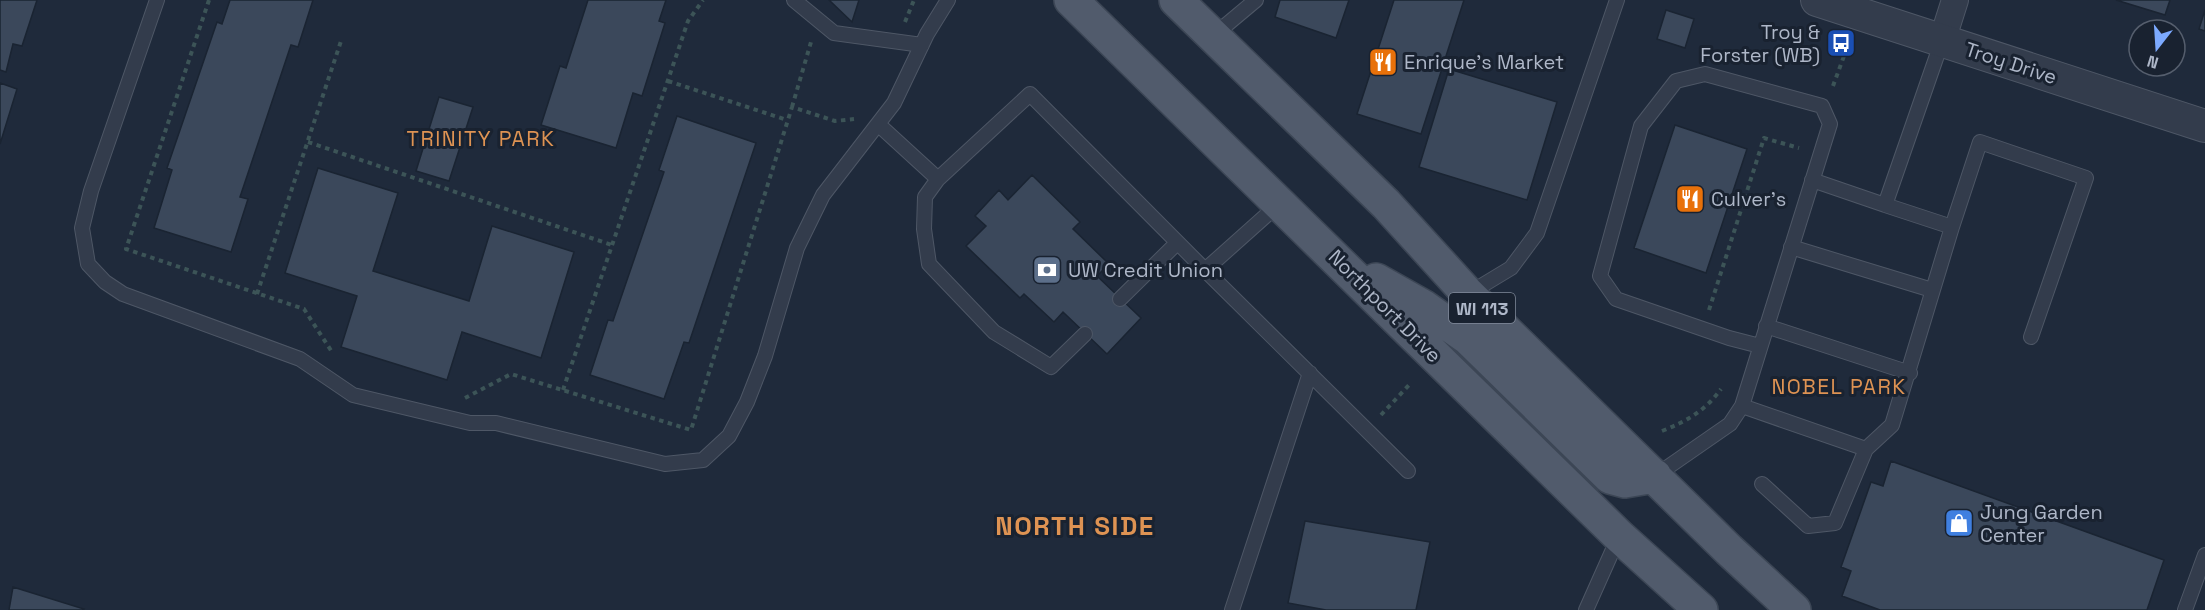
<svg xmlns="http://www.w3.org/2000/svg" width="2205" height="610" viewBox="0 0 2205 610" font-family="'Space Grotesk',sans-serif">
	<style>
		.building { fill: #3b485b; stroke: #1a2432; stroke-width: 1.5 }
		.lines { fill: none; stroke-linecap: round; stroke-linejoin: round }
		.service-casing { stroke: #4e5766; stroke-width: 16 }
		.minor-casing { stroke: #4e5766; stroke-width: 28 }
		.tertiary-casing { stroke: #4e5766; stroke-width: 34 }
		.primary-casing { stroke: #3c4655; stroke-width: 36 }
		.path { stroke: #3c5457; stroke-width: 4; stroke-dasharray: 4.5 4.5; stroke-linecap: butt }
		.service { stroke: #333c4c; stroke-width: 14 }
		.minor { stroke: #333c4c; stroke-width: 26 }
		.tertiary { stroke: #333c4c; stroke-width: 32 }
		.primary { stroke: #515b6c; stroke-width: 33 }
		.labels { text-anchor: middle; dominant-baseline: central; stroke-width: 6; stroke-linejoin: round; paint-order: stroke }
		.shield { fill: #192230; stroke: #818a9a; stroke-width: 1.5 }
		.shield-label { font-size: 18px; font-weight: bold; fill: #aeb7c8 }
		.poi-label { font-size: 20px; fill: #aeb7c8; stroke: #192230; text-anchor: start }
		.street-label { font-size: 20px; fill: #aeb7c8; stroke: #192230 }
		.neighbourhood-label { font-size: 21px; letter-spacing: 1.5px; fill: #de9353; stroke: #192230 }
		.district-label { font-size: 26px; font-weight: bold; letter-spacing: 1.5px; fill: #de9353; stroke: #192230 }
	</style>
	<rect width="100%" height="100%" fill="#1f2a3b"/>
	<!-- building -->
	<path class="building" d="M0 0H37L22 46 13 44 6 72 0 70Z
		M230 0H313L298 47 291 45 240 197 248 199 231 252 154 228 172 170 167 168 217 22 222 24Z
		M588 0H666L659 21 665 23 642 96 633 93 616 148 541 125 560 66 566 68Z
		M829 0H859L852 22Z
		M1280 0H1349L1336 38 1275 17Z
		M1394 0H1464L1421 134 1357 114Z
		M2116 0H2170L2165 15Z
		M1666 10 1694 19 1685 48 1657 39Z
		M2205 10V31L2199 29Z
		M1449 69 1557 102 1527 200 1419 167Z
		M0 83 17 89 0 144Z
		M439 97 473 107 449 181 416 171Z
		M677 116 756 143 689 343 684 342 664 399 590 375 608 320 613 321 664 172 659 170Z
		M1675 125 1747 149 1706 273 1634 248Z
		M318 168 398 193 373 271 469 301 492 226 574 252 541 358 462 332 447 380 341 347 357 296 285 273Z
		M1032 175 1080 222 1073 229 1109 264 1097 276 1141 318 1107 354 1063 312 1054 322 1024 294 1020 298 966 246 986 226 975 216 999 190 1008 200Z
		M1891 461 2164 560 2147 610H1880L1842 596 1851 571 1841 567 1871 482 1883 486Z
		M1305 521 1430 542 1416 610H1326L1288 603Z
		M13 587 84 609 83 610H9Z"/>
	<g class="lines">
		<!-- service casing -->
		<g class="service-casing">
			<path id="service" d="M157 0 91 191 82 228 88 264 105 282 123 294 300 359 353 395 470 423H496L665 464 703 460 729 436 747 402 765 356 797 248 823 195 894 103 927 34 948 0
				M794 0 834 33 922 45
				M1213 36 1256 0
				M879 125 938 179 1030 94 1205 270 1279 204
				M938 179 925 197 924 229 929 264 994 332 1051 367 1085 334
				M1812 180 1885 205 1942 41
				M1885 205 1952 227 1980 142 2086 178 2031 337
				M1791 247 1932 290
				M1205 270 1408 471
				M1468 294 1511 268 1537 233 1617 0
				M1120 299 1177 243
				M1766 326 1910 373
				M1742 406 1866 449 1892 425 1952 227
				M1655 476 1730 424 1742 406 1830 124 1822 106 1705 74 1676 81 1641 126 1600 276 1616 299 1729 338 1760 346
				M1762 484 1808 526 1835 523 1866 449
				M1232 610 1310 373
				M1586 610 1619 536
				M2185 610 2205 555"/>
		</g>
		<!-- minor casing -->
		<g class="minor-casing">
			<path id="minor" d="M1942 41 1955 0"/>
		</g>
		<!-- tertiary casing -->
		<g class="tertiary-casing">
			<path id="tertiary" d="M1817 0 2205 126"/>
		</g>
		<!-- primary casing -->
		<g class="primary-casing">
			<path id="primary" d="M1071 0 1619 536 1701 610
				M1176 0 1386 204 1468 294 1729 550 1794 610
				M1376 280 1424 307 1468 338 1610 477 1625 481 1655 476"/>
		</g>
		<!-- path -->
		<path class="path" d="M209 0 126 249 304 309 332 352
			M905 22 914 0
			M668 81 787 120
			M1833 86 1844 56
			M792 107 811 42
			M308 142 612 245
			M257 294 342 38
			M1709 310 1764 138 1799 148
			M563 390 688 21 703 0
			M465 398 511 374 691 430 792 107 835 121 854 119
			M1381 415 1409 385
			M1662 431C1687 421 1705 411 1721 389"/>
		<!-- service -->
		<use href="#service" class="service"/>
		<!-- minor -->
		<use href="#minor" class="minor"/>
		<!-- tertiary -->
		<use href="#tertiary" class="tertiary"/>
		<!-- primary -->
		<use href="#primary" class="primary"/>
	</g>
	<!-- icons -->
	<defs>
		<g id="bus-square" transform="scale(1.5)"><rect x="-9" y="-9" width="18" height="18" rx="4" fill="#1a4fb4" stroke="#192230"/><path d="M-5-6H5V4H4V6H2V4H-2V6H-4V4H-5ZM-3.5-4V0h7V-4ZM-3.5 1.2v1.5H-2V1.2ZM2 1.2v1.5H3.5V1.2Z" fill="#fff"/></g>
		<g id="restaurant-square" transform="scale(1.5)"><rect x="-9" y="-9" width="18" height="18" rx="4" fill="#e8710a" stroke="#192230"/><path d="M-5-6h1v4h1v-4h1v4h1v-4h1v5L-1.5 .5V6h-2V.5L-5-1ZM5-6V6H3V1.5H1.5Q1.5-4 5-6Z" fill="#fff"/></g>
		<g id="bank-square" transform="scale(1.5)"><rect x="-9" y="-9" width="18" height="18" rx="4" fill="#5c6f8a" stroke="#192230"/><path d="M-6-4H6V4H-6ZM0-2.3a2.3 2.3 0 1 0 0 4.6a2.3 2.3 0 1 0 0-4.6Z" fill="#fff"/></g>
		<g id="shop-square" transform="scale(1.5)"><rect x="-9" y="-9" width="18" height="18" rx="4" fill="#3f7fe0" stroke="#192230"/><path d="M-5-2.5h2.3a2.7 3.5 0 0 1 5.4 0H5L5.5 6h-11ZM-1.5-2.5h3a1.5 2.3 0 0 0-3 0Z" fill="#fff"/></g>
	</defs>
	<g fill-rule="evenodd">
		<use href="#bus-square" x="1841" y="43"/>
		<use href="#restaurant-square" x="1383" y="62"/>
		<use href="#restaurant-square" x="1690" y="199"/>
		<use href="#bank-square" x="1047" y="270"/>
		<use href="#shop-square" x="1959" y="523"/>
	</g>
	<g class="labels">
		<!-- shield labels -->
		<rect class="shield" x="1449" y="293" width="66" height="30" rx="4.5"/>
		<g class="shield-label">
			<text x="1482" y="308">WI 113</text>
		</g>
		<!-- poi labels -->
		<g class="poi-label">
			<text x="1820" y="32" text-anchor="end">Troy &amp;<tspan x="1820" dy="23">Forster (WB)</tspan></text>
			<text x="1404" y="62">Enrique's Market</text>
			<text x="1711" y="199">Culver's</text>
			<text x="1068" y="270">UW Credit Union</text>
			<text x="1980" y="512">Jung Garden<tspan x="1980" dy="23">Center</tspan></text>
		</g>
		<!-- street labels -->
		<g class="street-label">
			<text transform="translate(2011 63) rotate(18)">Troy Drive</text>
			<text transform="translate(1385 306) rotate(45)">Northport Drive</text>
		</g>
		<!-- neighbourhood labels -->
		<g class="neighbourhood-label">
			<text x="481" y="138">TRINITY PARK</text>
			<text x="1839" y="386">NOBEL PARK</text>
		</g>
		<!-- district labels -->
		<g class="district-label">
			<text x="1075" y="526">NORTH SIDE</text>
		</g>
	</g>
	<!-- north arrow -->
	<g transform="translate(2157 48) rotate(197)"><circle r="28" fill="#192230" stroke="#555e6d" stroke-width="1.5"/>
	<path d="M0-4.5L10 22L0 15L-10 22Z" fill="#7caaff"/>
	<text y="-9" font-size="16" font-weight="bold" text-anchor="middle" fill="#aeb7c8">N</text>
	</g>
</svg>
